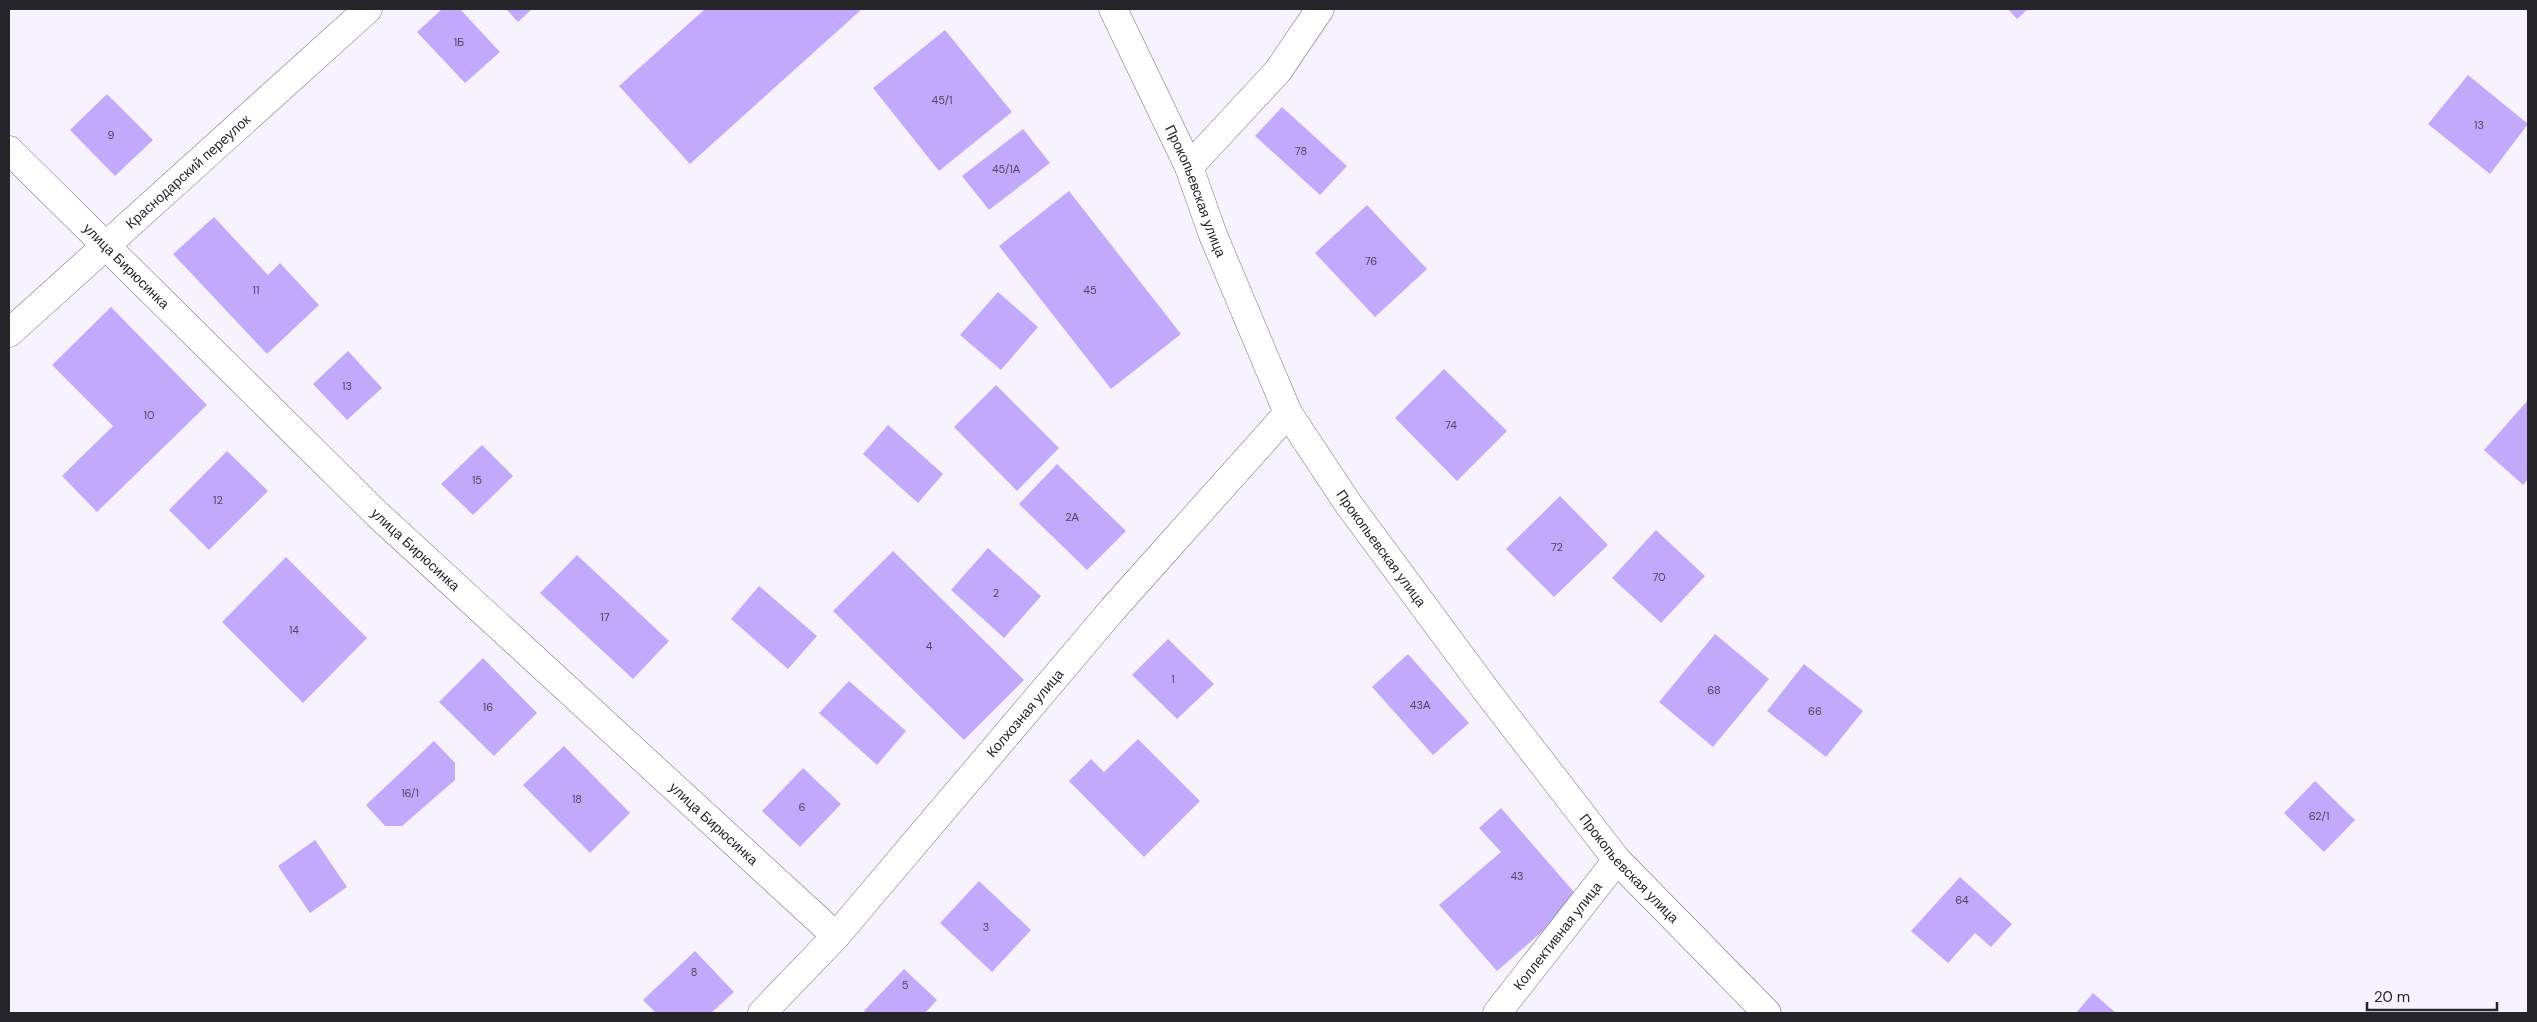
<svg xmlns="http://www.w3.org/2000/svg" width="2537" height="1022" viewBox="0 0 2537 1022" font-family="'DM Sans',sans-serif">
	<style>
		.building { fill: #c3a9fc }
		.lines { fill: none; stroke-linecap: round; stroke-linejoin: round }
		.street-casing { stroke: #736f7c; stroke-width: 29 }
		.secondary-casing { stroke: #736f7c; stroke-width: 29 }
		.street { stroke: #fff; stroke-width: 28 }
		.secondary { stroke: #fff; stroke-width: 28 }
		.labels { text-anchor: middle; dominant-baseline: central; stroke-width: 5; stroke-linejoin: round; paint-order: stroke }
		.number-label { font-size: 11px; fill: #4d465e }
		.street-label { font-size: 14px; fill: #26252a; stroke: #f6f3ff }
	</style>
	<rect width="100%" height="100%" fill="#f6f3ff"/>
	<!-- building -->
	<path class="building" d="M442 9H460L500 52 465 83 417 32Z
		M506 9H532L518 22Z
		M705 9H862L690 164 619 86Z
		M2008 9H2028L2017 19Z
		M945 30 1012 112 939 171 873 88Z
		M2468 75 2528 124 2490 174 2428 124Z
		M107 94 153 140 115 176 70 130Z
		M1282 107 1347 166 1320 195 1255 136Z
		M1023 129 1050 163 989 210 962 176Z
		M1069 191 1181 334 1111 389 999 246Z
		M1367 205 1427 269 1375 317 1315 253Z
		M214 217 268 275 280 263 319 305 267 354 173 254Z
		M998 292 1038 327 1001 370 960 335Z
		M111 307 207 405 97 512 62 476 113 426 52 365Z
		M348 351 382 388 347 420 313 384Z
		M1444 369 1507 431 1457 481 1395 418Z
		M996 385 1059 448 1017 491 954 427Z
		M2528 400V479L2523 485 2484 450Z
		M888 425 943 474 918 503 863 454Z
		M482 445 513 476 473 515 441 484Z
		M227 451 268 491 209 550 169 510Z
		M1057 464 1126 531 1087 570 1019 504Z
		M1560 496 1608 545 1554 597 1506 549Z
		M1656 530 1705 576 1661 623 1612 578Z
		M988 548 1041 596 1004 638 951 590Z
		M893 551 1024 680 964 740 833 611Z
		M577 555 669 641 633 679 540 593Z
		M286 557 367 638 303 703 222 622Z
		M759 586 817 636 788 669 731 619Z
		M1715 634 1769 679 1713 747 1659 702Z
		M1168 639 1214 684 1177 719 1132 675Z
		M1408 654 1469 723 1433 755 1372 687Z
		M483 658 537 713 494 756 439 702Z
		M1804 664 1863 711 1826 757 1767 711Z
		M849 681 906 731 877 765 819 713Z
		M1138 739 1200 801 1144 857 1069 781 1091 759 1104 772Z
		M434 741 455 763V780L402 826H385L366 805Z
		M564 746 630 813 590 853 523 785Z
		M803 768 841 804 800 847 762 811Z
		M2315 781 2355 820 2324 852 2284 813Z
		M1501 808 1580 899 1497 971 1439 905 1501 852 1479 828Z
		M315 840 347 887 310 913 278 866Z
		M1960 877 2012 924 1991 947 1975 933 1948 963 1911 931Z
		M979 881 1031 930 992 972 940 923Z
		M695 951 734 992 711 1013H656L643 1000Z
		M904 969 937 1000 925 1013H867L864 1011Z
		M2093 993 2116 1013H2076Z"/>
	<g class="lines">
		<!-- street casing -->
		<g class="street-casing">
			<g id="street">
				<path id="s1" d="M9 150 378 515 836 936"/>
				<path d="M1189 167 1278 71 1320 9"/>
				<path id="s2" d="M9 333 368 9"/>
				<path id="s3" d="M762 1013 836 936 1113 609 1288 413"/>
				<path id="s4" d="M1497 1013 1617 860"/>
			</g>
		</g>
		<!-- secondary casing -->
		<g class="secondary-casing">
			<g id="secondary">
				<path id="s5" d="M1113 9 1189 167 1213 235 1288 413 1349 505 1488 693 1617 860 1767 1013"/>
			</g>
		</g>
		<!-- street -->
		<use href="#street" class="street"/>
		<!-- secondary -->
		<use href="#secondary" class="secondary"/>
	</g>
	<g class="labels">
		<!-- number labels -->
		<g class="number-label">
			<text x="459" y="42">1Б</text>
			<text x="942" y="100">45/1</text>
			<text x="2479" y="125">13</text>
			<text x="111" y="135">9</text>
			<text x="1301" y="151">78</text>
			<text x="1006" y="169">45/1А</text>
			<text x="1371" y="261">76</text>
			<text x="256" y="290">11</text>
			<text x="1090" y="290">45</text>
			<text x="347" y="386">13</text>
			<text x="149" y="415">10</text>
			<text x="1451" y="425">74</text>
			<text x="477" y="480">15</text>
			<text x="218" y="500">12</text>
			<text x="1072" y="517">2А</text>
			<text x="1557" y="547">72</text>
			<text x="1659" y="577">70</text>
			<text x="996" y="593">2</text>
			<text x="605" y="617">17</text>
			<text x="294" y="630">14</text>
			<text x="929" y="646">4</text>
			<text x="1173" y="679">1</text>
			<text x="1714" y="690">68</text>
			<text x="1420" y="705">43А</text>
			<text x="488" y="707">16</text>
			<text x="1815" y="711">66</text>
			<text x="410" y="793">16/1</text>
			<text x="577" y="799">18</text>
			<text x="802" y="807">6</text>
			<text x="2319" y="816">62/1</text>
			<text x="1517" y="876">43</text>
			<text x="1962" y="900">64</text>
			<text x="986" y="927">3</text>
			<text x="694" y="972">8</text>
			<text x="905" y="985">5</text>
		</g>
		<!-- street labels -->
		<g class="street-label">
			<text stroke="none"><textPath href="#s2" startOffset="241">Краснодарский переулок</textPath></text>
			<text stroke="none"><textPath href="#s5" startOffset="200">Прокопьевская улица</textPath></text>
			<text stroke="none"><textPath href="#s1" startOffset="165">улица Бирюсинка</textPath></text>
			<text stroke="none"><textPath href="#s5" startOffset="605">Прокопьевская улица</textPath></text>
			<text stroke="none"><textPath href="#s1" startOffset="570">улица Бирюсинка</textPath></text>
			<text stroke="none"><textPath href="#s3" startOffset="399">Колхозная улица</textPath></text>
			<text stroke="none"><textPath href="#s1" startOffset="975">улица Бирюсинка</textPath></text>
			<text stroke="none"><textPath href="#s5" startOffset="1010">Прокопьевская улица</textPath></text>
			<text stroke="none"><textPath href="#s4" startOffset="98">Коллективная улица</textPath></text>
		</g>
	</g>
	<!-- border -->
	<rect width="2537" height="1022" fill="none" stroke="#26252a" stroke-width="20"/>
	<!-- scale -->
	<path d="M2367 1002v8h130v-8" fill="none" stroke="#26252a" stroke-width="2.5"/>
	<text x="2374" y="1002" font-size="15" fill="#26252a" stroke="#f6f3ff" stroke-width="4" paint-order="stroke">20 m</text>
</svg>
